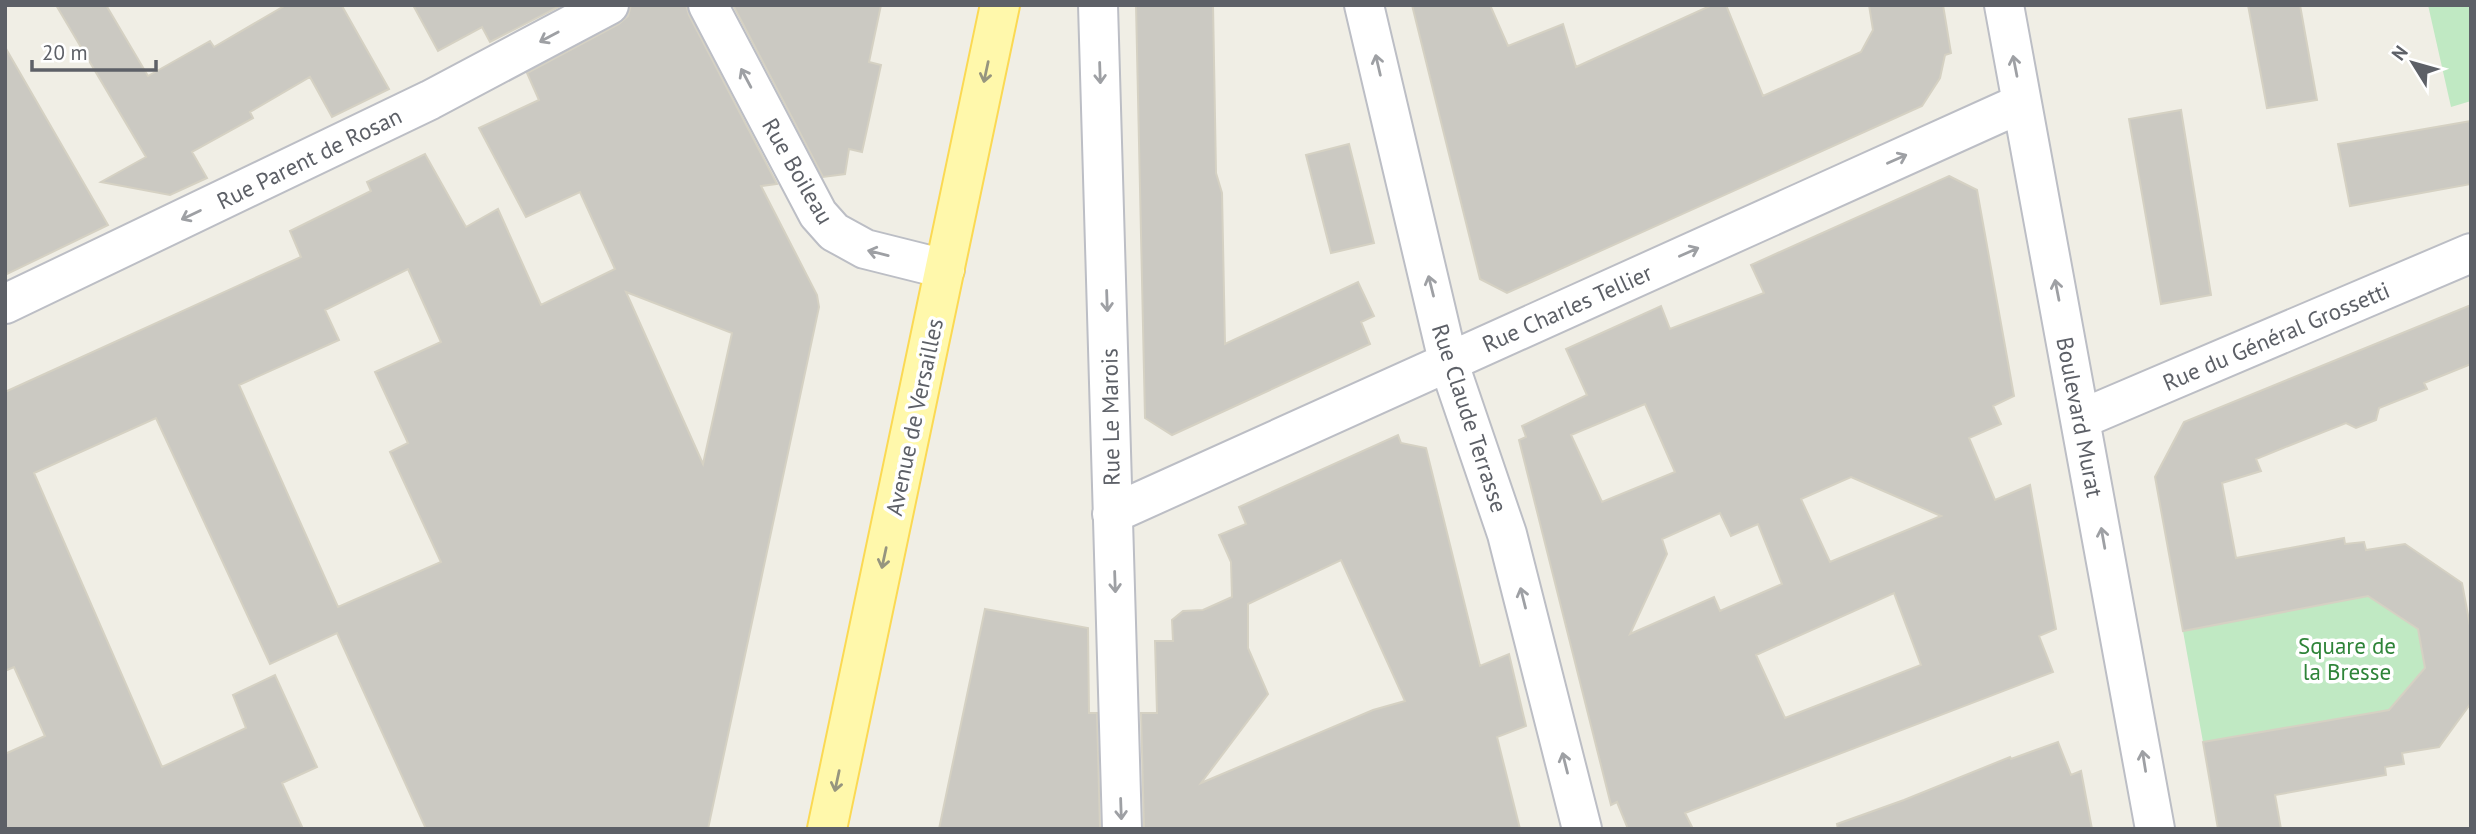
<svg xmlns="http://www.w3.org/2000/svg" width="2476" height="834" viewBox="0 0 2476 834" font-family="'PT Sans',sans-serif">
	<style>
		.green { fill: #c0e9c3 }
		.building { fill: #cbc9c2; stroke: #d5d1c3; stroke-width: 2; fill-rule: evenodd }
		.lines { fill: none; stroke-linecap: round; stroke-linejoin: round }
		.minor-casing { stroke: #bcbec5; stroke-width: 42 }
		.primary-casing { stroke: #fbd953; stroke-width: 42 }
		.minor { stroke: #fff; stroke-width: 38 }
		.primary { stroke: #fff8ab; stroke-width: 38 }
		.oneway { stroke: #9ea0a4 }
		.oneway2 { stroke: #96957f }
		.labels { text-anchor: middle; dominant-baseline: central; stroke-width: 7; stroke-linejoin: round; paint-order: stroke }
		.street-label { font-size: 23px; fill: #5d6067; stroke: #fff }
		.park-label { font-size: 23px; fill: #2f8439; stroke: #fff }
	</style>
	<rect width="100%" height="100%" fill="#f0eee5"/>
	<!-- green -->
	<path class="green" d="M2428 5H2471V101L2451 107Z
		M2368 596 2418 629 2425 668 2389 710 2203 742 2183 631Z"/>
	<!-- building -->
	<path class="building" d="M56 5H106L148 76 210 41 214 47 286 5 342 6 389 89 332 117 310 77 250 112 253 118 192 152 207 178 170 195 101 182 146 157Z
		M413 5H562L490 42 482 27 438 51Z
		M631 5H686L689 15 777 184 761 186 817 295 819 307 708 829H426L337 633 270 664 156 418 34 473 162 767 246 728 233 695 275 675 317 767 282 783 303 829H5V754L45 736 14 667 5 671V392L301 257 290 231 371 191 367 182 425 154 466 227 498 209 541 305 615 269 580 192 526 217 479 128 539 100 527 73 619 24 628 16ZM408 269 441 342 375 372 408 443 390 452 441 562 338 607 239 385 339 340 325 310ZM626 292 732 333 703 464Z
		M733 5H881L869 62 881 65 862 152 849 149 845 174 823 177Z
		M1136 5H1213L1216 173 1222 193 1225 344 1358 282 1374 316 1361 322 1370 344 1172 435 1145 418Z
		M1412 5H1490L1508 46 1563 24 1576 67 1712 5H1726L1763 96 1861 52 1873 30 1869 5H1943L1951 53 1945 55 1940 78 1922 106 1507 293 1480 279Z
		M2248 5H2300L2317 100 2267 108Z
		M5 47 108 225 5 275Z
		M2181 110 2211 295 2161 304 2129 119Z
		M2471 121V184L2350 206 2338 144Z
		M1349 144 1374 243 1331 253 1306 155Z
		M1949 176 1977 190 2014 396 1993 406 2001 424 1969 438 1995 500 2030 485 2056 629 2039 636 2053 672 1685 813 1693 829H1628L1617 802 1611 805 1519 440 1526 437 1522 426 1587 395 1566 349 1661 306 1670 329 1764 293 1751 265ZM1645 404 1675 472 1602 502 1571 435ZM1851 477 1941 516 1830 562 1801 499ZM1720 513 1731 536 1758 524 1782 584 1720 611 1714 597 1630 634 1667 554 1662 539ZM1894 593 1921 665 1785 718 1756 655Z
		M2471 305V364L2424 383 2427 389 2379 408 2376 420 2356 428 2346 423 2283 448 2256 459 2261 471 2222 483 2236 558 2344 538 2345 544 2364 542 2366 550 2405 544 2462 583 2471 631V703L2439 747 2402 753 2404 764 2385 767 2386 775 2275 795 2281 829H2218L2203 742 2389 710 2425 668 2418 629 2368 596 2183 631 2155 477 2184 422Z
		M1398 435 1401 443 1426 448 1480 666 1509 654 1526 726 1497 737 1520 829H1144L1141 713H1157L1155 641H1173L1172 620 1183 611 1203 610 1232 597 1231 562 1219 535 1246 524 1239 507ZM1341 560 1405 701 1373 710 1201 783 1268 694 1248 648V604Z
		M985 609 1088 628 1089 713H1097L1100 829H939Z
		M2058 742 2071 775 2081 771 2092 829H1838L1837 824 1904 800 2010 757 2011 759Z"/>
	<g class="lines">
		<!-- minor casing -->
		<g class="minor-casing">
			<path id="minor" d="M708 5 818 214 834 232 865 249 945 269
				M1098 5 1122 829
				M1364 5 1448 361 1507 534 1582 829
				M2004 5 2155 829
				M5 304 430 100 609 5
				M2081 419 2471 253
				M1112 514 2022 103"/>
		</g>
		<!-- primary casing -->
		<g class="primary-casing">
			<path id="primary" d="M827 829 1000 5"/>
		</g>
		<!-- minor -->
		<use href="#minor" class="minor"/>
		<!-- primary -->
		<use href="#primary" class="primary"/>
	</g>
	<!-- one-way arrows -->
	<defs><path id="oneway-shaft" d="M-6 0H5M1.5-3L5.5 0L1.5 3" fill="none" stroke-width="1.6" stroke-linecap="round" stroke-linejoin="round" transform="scale(1.75)"/></defs>
	<g class="oneway">
		<use href="#oneway-shaft" transform="translate(549 37) rotate(152)"/>
		<use href="#oneway-shaft" transform="translate(1378 65) rotate(-103)"/>
		<use href="#oneway-shaft" transform="translate(2015 66) rotate(-101)"/>
		<use href="#oneway-shaft" transform="translate(1100 73) rotate(88)"/>
		<use href="#oneway-shaft" transform="translate(746 78) rotate(-118)"/>
		<use href="#oneway-shaft" transform="translate(1897 159) rotate(-24)"/>
		<use href="#oneway-shaft" transform="translate(191 215) rotate(154)"/>
		<use href="#oneway-shaft" transform="translate(1689 252) rotate(-24)"/>
		<use href="#oneway-shaft" transform="translate(878 253) rotate(-166)"/>
		<use href="#oneway-shaft" transform="translate(1431 286) rotate(-104)"/>
		<use href="#oneway-shaft" transform="translate(2057 290) rotate(-101)"/>
		<use href="#oneway-shaft" transform="translate(1107 301) rotate(88)"/>
		<use href="#oneway-shaft" transform="translate(2103 538) rotate(-100)"/>
		<use href="#oneway-shaft" transform="translate(1115 582) rotate(88)"/>
		<use href="#oneway-shaft" transform="translate(1523 598) rotate(-104)"/>
		<use href="#oneway-shaft" transform="translate(2144 761) rotate(-99)"/>
		<use href="#oneway-shaft" transform="translate(1565 763) rotate(-104)"/>
		<use href="#oneway-shaft" transform="translate(1121 809) rotate(88)"/>
	</g>
	<g class="oneway2">
		<use href="#oneway-shaft" transform="translate(986 72) rotate(102)"/>
		<use href="#oneway-shaft" transform="translate(884 558) rotate(102)"/>
		<use href="#oneway-shaft" transform="translate(837 781) rotate(102)"/>
	</g>
	<g class="labels">
		<!-- street labels -->
		<g class="street-label">
			<text transform="translate(309 158) rotate(-26)">Rue Parent de Rosan</text>
			<text transform="translate(798 171) rotate(60)">Rue Boileau</text>
			<text transform="translate(1567 308) rotate(-24)">Rue Charles Tellier</text>
			<text transform="translate(2276 336) rotate(-23)">Rue du Général Grossetti</text>
			<text transform="translate(914 417) rotate(-78)">Avenue de Versailles</text>
			<text transform="translate(1110 417) rotate(-91)">Rue Le Marois</text>
			<text transform="translate(2080 417) rotate(79)">Boulevard Murat</text>
			<text transform="translate(1470 418) rotate(72)">Rue Claude Terrasse</text>
		</g>
		<!-- park labels -->
		<g class="park-label">
			<text x="2347" y="645">Square de<tspan x="2347" dy="26">la Bresse</tspan></text>
		</g>
	</g>
	<!-- border -->
	<rect width="2476" height="834" fill="none" stroke="#5d6067" stroke-width="14"/>
	<!-- north arrow -->
	<g transform="translate(2413 63) rotate(307)" stroke="#ffffff" stroke-width="5" paint-order="stroke">
	<path d="M0-5L12 26L0 18L-12 26Z" fill="#5d6067"/>
	<text y="-10" font-size="19" font-weight="bold" text-anchor="middle" fill="#5d6067">N</text>
	</g>
	<!-- scale -->
	<path d="M32 60v10h124v-10" fill="none" stroke="#5d6067" stroke-width="3.5"/>
	<text x="42" y="60" font-size="21" fill="#5d6067" stroke="#ffffff" stroke-width="5" paint-order="stroke">20 m</text>
</svg>
